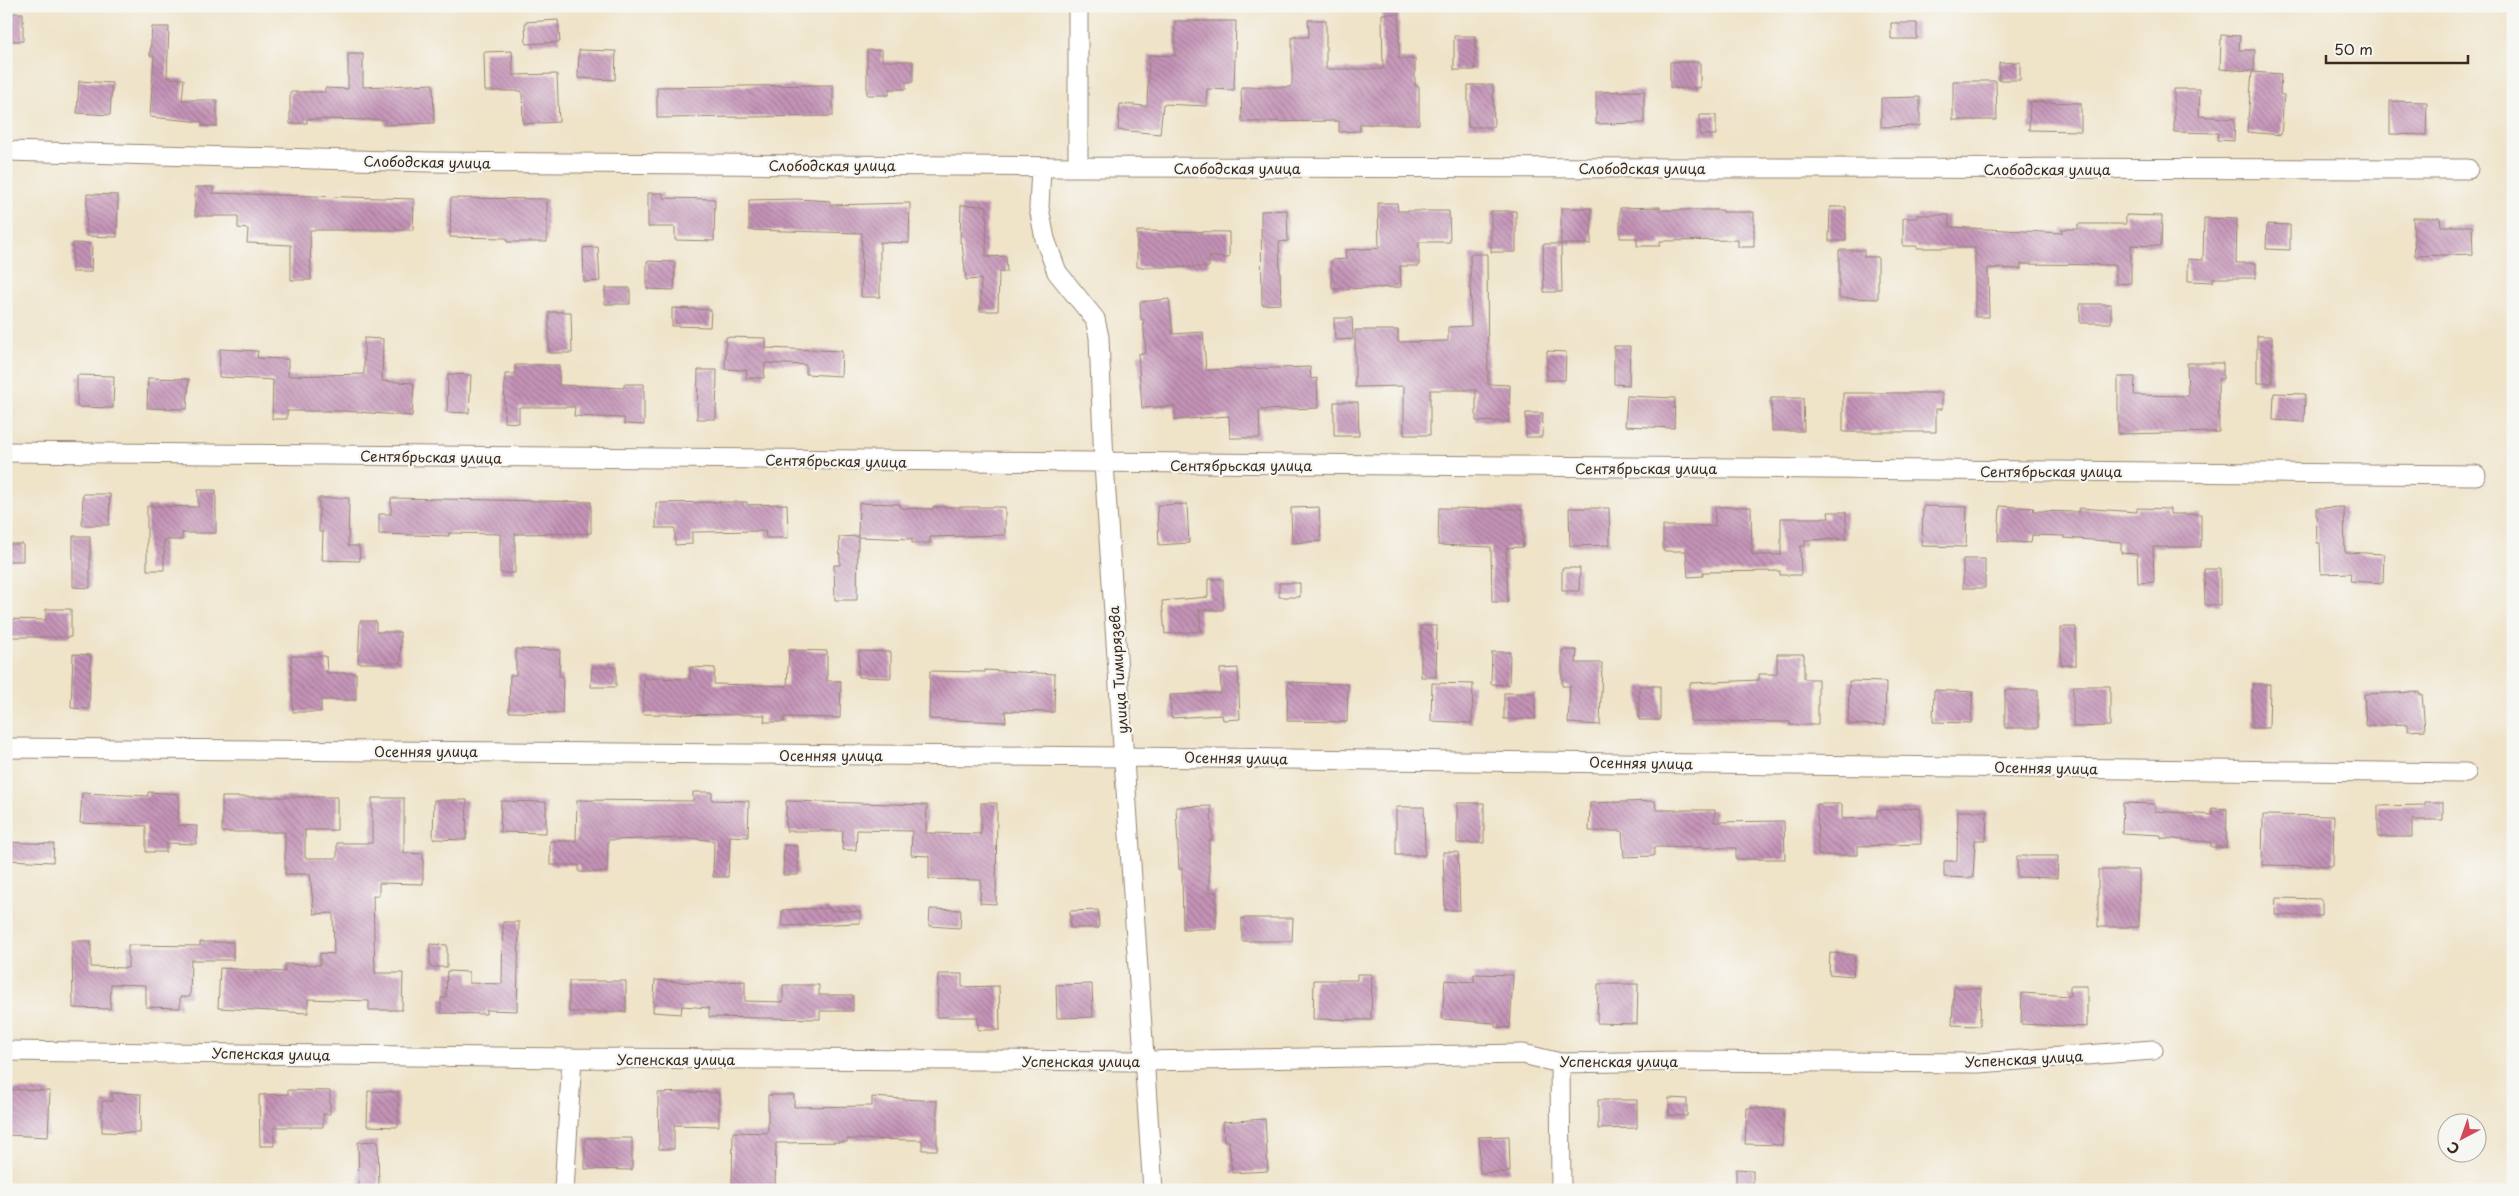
<svg xmlns="http://www.w3.org/2000/svg" width="2519" height="1196" viewBox="0 0 2519 1196" font-family="'Playpen Sans',sans-serif">
	<style>
		.building { fill: url(#building-back-hatch) }
		.lines { fill: none; stroke-linecap: round; stroke-linejoin: round }
		.minor-casing { stroke: #958673; stroke-width: 21 }
		.minor { stroke: #fff; stroke-width: 19 }
		.labels { text-anchor: middle; dominant-baseline: central; stroke-width: 4.5; stroke-linejoin: round; paint-order: stroke }
		.street-label { font-size: 14px; fill: #3b2a1e; stroke: #f6f6f2 }
	</style>
	<defs>
		<pattern id="building-back-hatch" width="6" height="6" patternUnits="userSpaceOnUse" patternTransform="scale(1.25)"><rect width="6" height="6" fill="#c493b7"/><path d="M-1 5l2 2M0 0l6 6M5-1l2 2" fill="none" stroke="#a07894"/></pattern>
	</defs>
	<rect width="100%" height="100%" fill="#f6f6f2"/>
	<filter id="ink" filterUnits="userSpaceOnUse"><feTurbulence type="fractalNoise" baseFrequency=".02" numOctaves="2"/><feDisplacementMap in="SourceGraphic" scale="10" xChannelSelector="R" yChannelSelector="G"/><feConvolveMatrix kernelMatrix="1 2 1 2 8 2 1 2 1" color-interpolation-filters="sRGB"/></filter>
	<filter id="wash" filterUnits="userSpaceOnUse"><feTurbulence type="fractalNoise" baseFrequency=".0096" numOctaves="4" result="noise"/><feDisplacementMap in="SourceGraphic" scale="20" xChannelSelector="R" yChannelSelector="G"/><feGaussianBlur stdDeviation="1.12" result="paint"/><feColorMatrix in="noise" values="0 0 0 0 0 0 0 0 0 0 0 0 0 0 0 0 0 1.4 0 .05"/><feComposite in="paint" operator="in"/></filter>
	<g filter="url(#wash)">
		<rect width="100%" height="100%" fill="#efe3c8"/>
		<g id="blocks">
			<!-- building -->
			<path class="building" d="M6 13H23V41H6Z
				M1382 14H1399V59H1415V86H1419V124H1360V131L1339 132V121L1242 122 1241 87H1290L1292 84V37H1309L1308 20H1326V69H1383Z
				M558 20 560 42 526 44 525 22Z
				M1175 21H1236L1234 90 1207 89 1206 106 1163 104 1160 134 1118 130 1120 104 1147 106 1149 55 1175 56Z
				M1891 23H1917V39H1891Z
				M152 27H169L167 78 184 79 182 100H217V126H202V122L150 117 154 56H150Z
				M2221 35 2240 36 2239 50H2255L2254 71 2220 69Z
				M1454 36H1475V70H1454Z
				M579 50 616 51 615 80 578 78Z
				M867 50H882V61H913V82H906V89H889V95H867Z
				M512 51 513 75 557 74 559 122 523 124 522 91H485L484 52Z
				M348 54H363V87L433 84 434 123 385 125V120L307 119V123L290 124V92H325V88L348 89Z
				M1670 62H1700V88H1670Z
				M2020 62V80H1999V63Z
				M2252 72 2281 74 2280 94 2284 95 2281 135 2247 132Z
				M79 81 112 83 110 115 77 113Z
				M1953 81H1996L1997 120H1953Z
				M833 85V116L657 118V87Z
				M1468 85H1493L1494 127H1468Z
				M2174 89H2200L2199 116 2235 119 2234 141 2217 140 2218 133 2174 132Z
				M1644 91V123L1596 124V92Z
				M1920 97V126L1881 127V98Z
				M2390 101 2427 102 2426 135 2390 134Z
				M2030 102 2081 103V131L2029 130Z
				M1700 115H1716V135H1700Z
				M195 187H213V193L414 199 413 230H310L311 280H291V245L247 243 248 229 238 228V216H195Z
				M648 193H663V198L715 199 714 241 675 240V227H648Z
				M87 194 118 195 117 237 86 236Z
				M451 198 547 199V242H507V238L450 237Z
				M797 199 830 201V205L910 203 909 243 880 242V297H861L862 233 749 230V200Z
				M1378 203H1397L1398 211H1449L1450 242H1419V266H1400L1401 287 1332 289 1331 260 1346 259 1345 250 1379 248Z
				M961 205 987 206 986 257 1006 256 1007 272H999L998 311H980L981 279 966 280 962 243H960Z
				M1660 207V210H1723V212H1754V247H1738V240L1660 241V246H1637V238H1620V208Z
				M1830 207H1846V241H1829Z
				M1561 208H1591V244H1561Z
				M1287 210 1288 241 1279 242 1281 304 1262 305 1261 211Z
				M1491 211H1516V252H1491Z
				M1917 215H1949V227L2062 233V229H2078V224H2126V215L2162 216 2161 246 2131 245V283L2116 284V265L2021 264V269L1988 268 1989 317H1975V248H1917V246H1903V218H1917Z
				M2204 218 2237 219 2236 263H2256V278H2213V282L2188 281V259L2203 260Z
				M2413 218H2440L2441 226H2472L2473 254 2415 256Z
				M2267 224 2290 225V250L2266 249Z
				M1137 231 1229 232V258L1209 257V267H1137Z
				M73 243 92 244 91 272H72Z
				M1543 244H1561L1562 292H1544Z
				M598 247 600 281 584 282 583 248Z
				M1839 250H1864V257H1878V299L1839 298Z
				M1470 254H1487L1488 384 1510 385 1509 422 1476 421V390H1430V435H1404V386L1355 387V330H1398V342L1448 341V327L1471 326Z
				M647 261 675 262 674 290 647 289Z
				M605 288H630V304H605Z
				M1169 299 1173 334 1203 332 1206 370 1310 367 1311 379 1317 378 1318 408 1259 410 1260 438H1230L1229 416 1175 420V406L1142 408 1138 354 1146 353 1143 319 1141 320 1140 302Z
				M2080 304H2111V323H2080Z
				M672 308 711 310 710 327 672 326Z
				M549 312H571L572 353H549Z
				M1334 318H1352L1353 339 1335 340Z
				M2257 336H2272V383H2257Z
				M726 337 766 338V348L842 351 841 376 806 374V365L765 363 764 378H746L747 370 725 369Z
				M364 338 383 339 382 381 414 383 412 416 344 411H287V419H272L273 380 219 377 220 349 258 351 257 358 288 359V376L364 374Z
				M1614 346H1630L1629 385 1614 384Z
				M1547 351 1566 352 1565 380H1547Z
				M2187 363H2223V379H2218L2219 432 2118 434V377H2135L2134 395 2188 396Z
				M515 365H559V385L624 388V384H644V425L624 424V418L574 416 575 407H519V423L504 422 505 374H515Z
				M698 370H717L716 419H697Z
				M448 374 471 375 469 413 447 412Z
				M77 375 114 376 113 408 77 407Z
				M148 378 189 379 187 409 147 408Z
				M1843 393H1942V409H1936V432H1843Z
				M2274 393 2305 394 2304 422 2273 420Z
				M1627 396 1675 398 1674 428 1625 426Z
				M1771 398H1803L1804 431H1772Z
				M1334 402H1358L1359 436H1334Z
				M1526 413H1543L1542 437H1526Z
				M198 490H216V533H182V540H164V570H147V506L198 507Z
				M83 494H110L109 525H82Z
				M319 498H349L348 546H359L360 561 322 560 323 532H319Z
				M391 498 591 502V533L515 534V573H500V534L449 533V536L379 534V514H391Z
				M717 502H747V505L787 504 788 538H766L765 531 692 532V544L675 545V528H656V503Z
				M859 503 900 504V508L933 509V507H1005V535L930 537V543H912V539L858 537 857 600H835L834 565H840L839 537 858 536Z
				M1187 504 1189 543 1159 545 1157 505Z
				M1923 506 1967 507 1966 547 1922 546Z
				M2000 506 2034 508 2033 511 2078 512 2079 508 2137 512V508L2170 509V514H2201V547H2153L2154 582 2138 583 2137 554 2121 553V542L2064 538V536L2032 535 2031 543 1998 541Z
				M1319 507 1321 541 1292 543 1291 508Z
				M1715 507H1751L1752 555H1781V518H1829L1828 512H1846V539L1805 540V546H1800L1801 575H1780V571L1703 572V576L1688 577 1686 551H1663V526H1715Z
				M2344 507 2345 552 2384 554 2383 583 2350 581 2351 573 2321 574 2320 543H2317L2316 508Z
				M1439 508 1522 509 1523 547 1506 548 1508 602H1492L1491 547 1438 545Z
				M1569 508H1609L1610 545 1570 546Z
				M73 536H90V588L73 587Z
				M6 544H23V561H6Z
				M1963 559H1985V588H1963Z
				M1562 568H1580L1579 591H1562Z
				M2204 569H2220V605H2205Z
				M1208 579H1223V610H1199L1201 631 1165 634 1162 601 1208 597Z
				M1279 583H1300V597H1279Z
				M46 609H71V637H6V619L46 620Z
				M360 621H376V632H400L401 663H358Z
				M1421 626H1437L1436 677H1421Z
				M2061 627H2076V665H2061Z
				M516 649 560 650 559 676H563L562 713 509 712 510 675H516Z
				M789 650 827 651V681H841L840 718 784 717V722H764L765 715 643 714 644 678 690 679V667L715 668 714 684 787 686Z
				M1562 650H1577L1576 663H1602L1600 725 1568 723 1570 686H1562Z
				M859 651 891 652V678L858 677Z
				M1492 652H1510L1509 685 1491 684Z
				M73 654 91 655 89 709 71 708Z
				M1777 654H1804V679H1818V725H1790V722L1690 721V683L1759 680V674H1777Z
				M291 656H326L327 673H356V700H321V712H293Z
				M592 667H616V687H591Z
				M1238 668 1240 719 1223 720 1222 715 1171 718 1170 695 1221 693 1220 669Z
				M985 670 1055 674 1054 712 1005 711 1006 722 929 719 930 671 985 672Z
				M1849 681 1886 682 1885 725 1848 724Z
				M1288 682 1348 684 1347 722 1287 721Z
				M1432 683 1473 684 1472 723 1431 721Z
				M2252 684H2270L2269 728H2252Z
				M1639 686H1660V720H1639Z
				M2073 686H2110V726L2073 727Z
				M1934 690 1973 692 1971 723 1933 722Z
				M2005 690H2038V728H2005Z
				M2420 692V695L2422 694 2425 730 2408 731V724L2366 726 2364 694Z
				M1504 693H1535V719H1504Z
				M148 792 179 794 178 825 197 826 196 844 166 843V852H146V826L80 823 82 793 148 796Z
				M693 792H712V800L749 801 748 837 730 836 728 877H713L714 841 691 838 608 840 607 872H579V865H550V841H576L577 800 693 801Z
				M222 797H337V830H305V858H337V843H372V798H404V853L423 854V884L379 883V896H373L375 973H403L402 1010H369V1001L308 999V1013L218 1008 220 968 285 972V964L320 965V953L334 954 333 913 314 914 310 874H285V832H222Z
				M434 800H467L466 840 433 839Z
				M501 801 546 802V833L500 832Z
				M786 801 927 805 926 833 981 834V803H997L996 904 980 903 981 880 929 879V856L911 855 912 831 857 830 856 850H842L843 831H786Z
				M1655 801 1656 810H1715L1714 822 1784 821 1785 859H1736V848L1654 847V856L1624 857 1622 831H1589L1590 803Z
				M2425 802H2443V820H2412V837H2378V806L2425 805Z
				M1457 803H1484V843H1457Z
				M2123 803 2155 804V811L2212 815V808L2227 809 2226 847H2211V842L2161 838V835L2122 833Z
				M1817 804H1842V819L1877 818V810L1920 808 1921 844 1858 846V855H1818Z
				M1211 806 1212 840H1209V892H1216V929H1183L1182 869H1179L1176 807Z
				M1396 807H1424L1425 855H1396Z
				M1958 811H1987L1986 840H1975L1973 878 1944 877V861H1957Z
				M2263 815 2334 816 2333 866 2262 865Z
				M6 842 54 844 53 862 6 860Z
				M784 845 798 846V875H783Z
				M1443 852H1458L1460 910H1445Z
				M2017 856H2058L2057 878 2017 877Z
				M2098 870H2139V927H2098Z
				M2276 898 2322 899V916L2275 915Z
				M830 908V910L860 912V923L782 926V910Z
				M930 909 961 910 960 928 929 926Z
				M1098 910 1099 928H1070V911Z
				M1242 918H1293L1292 941H1242Z
				M503 922H519L517 1011 486 1010V1014L441 1013V998H446L447 971 469 972V983L502 984Z
				M72 941H91V967L128 968V945L200 946V942H233V960H191L190 997H180V1008L146 1007V985L111 984 110 1009 73 1008Z
				M430 944 447 945V967H430Z
				M1830 953 1855 955 1853 976 1829 974Z
				M938 974H962V987L999 986 1000 1030H978V1017H937Z
				M1357 974H1372L1371 1020 1313 1019 1314 980H1357Z
				M1474 974 1513 975 1510 1028 1495 1027V1023L1442 1019 1445 980 1474 982Z
				M655 980 696 983 745 981V1001L783 1002V985H819V995H853V1011H820V1019L709 1017V1008L682 1006 681 1014 653 1012Z
				M569 981H626V1012H569Z
				M1092 984 1093 1017 1057 1018 1056 985Z
				M1598 984H1638L1637 1024 1597 1023Z
				M2070 986H2087V1027L2021 1024 2022 993 2070 996Z
				M1954 987 1981 989 1980 1026 1952 1025Z
				M6 1089 50 1091 48 1137 6 1135Z
				M288 1090 330 1091V1114H323V1127H274V1146H260L259 1095 288 1094Z
				M368 1091 398 1092V1127L367 1126Z
				M684 1092 719 1093V1126L674 1125V1149H659L658 1093Z
				M112 1093 141 1094 140 1133 102 1132V1101H112Z
				M768 1095H794V1107L872 1106V1097L937 1101V1150H922V1140L847 1139V1142L776 1143 775 1190 732 1189 733 1132 768 1133Z
				M1669 1098 1687 1099V1116L1669 1115Z
				M1598 1100H1637V1128L1598 1129Z
				M1747 1108 1784 1109 1782 1145 1745 1144Z
				M1265 1119 1268 1171 1232 1173 1229 1141H1224L1223 1122Z
				M1509 1136 1510 1172 1480 1173 1479 1137Z
				M585 1138H632V1170L585 1169Z
				M378 1141 379 1190H359L358 1142Z
				M1736 1169 1753 1170V1190H1736Z"/>
		</g>
	</g>
	<g filter="url(#ink)">
		<use href="#blocks" fill-opacity="0" stroke="#958673" stroke-width="1"/>
		<g class="lines">
			<!-- minor casing -->
			<g class="minor-casing">
				<path id="minor" d="M1078 6V167
					M6 151 430 162 1078 167 2468 169
					M1041 167 1039 208 1045 239 1057 272 1095 319 1099 337 1104 464 1153 1190
					M6 452 2476 475
					M6 748 1123 757 2466 773
					M6 1051 572 1058 1144 1061 1523 1054 1560 1063 1681 1061 1979 1063 2153 1050
					M1560 1063 1561 1190
					M564 1190 572 1058"/>
			</g>
			<!-- minor -->
			<use href="#minor" class="minor"/>
		</g>
	</g>
	<g class="labels">
		<!-- street labels -->
		<g class="street-label">
			<text transform="translate(427 162) rotate(1)">Слободская улица</text>
			<text x="832" y="165">Слободская улица</text>
			<text x="1237" y="168">Слободская улица</text>
			<text x="1642" y="168">Слободская улица</text>
			<text x="2047" y="169">Слободская улица</text>
			<text transform="translate(431 457) rotate(1)">Сентябрьская улица</text>
			<text transform="translate(836 461) rotate(1)">Сентябрьская улица</text>
			<text x="1241" y="465">Сентябрьская улица</text>
			<text x="1646" y="468">Сентябрьская улица</text>
			<text x="2051" y="471">Сентябрьская улица</text>
			<text transform="translate(1118 670) rotate(-94)">улица Тимирязева</text>
			<text x="426" y="751">Осенняя улица</text>
			<text x="831" y="755">Осенняя улица</text>
			<text transform="translate(1236 758) rotate(1)">Осенняя улица</text>
			<text transform="translate(1641 763) rotate(1)">Осенняя улица</text>
			<text transform="translate(2046 768) rotate(1)">Осенняя улица</text>
			<text transform="translate(271 1054) rotate(1)">Успенская улица</text>
			<text x="676" y="1059">Успенская улица</text>
			<text transform="translate(2024 1059) rotate(-3)">Успенская улица</text>
			<text x="1081" y="1061">Успенская улица</text>
			<text x="1619" y="1061">Успенская улица</text>
		</g>
	</g>
	<!-- margin -->
	<rect width="2519" height="1196" fill="none" stroke="#f6f6f2" stroke-width="25"/>
	<!-- north arrow -->
	<g transform="translate(2462 1138) rotate(221)"><circle r="24" fill="#f6f6f2" stroke="#aba49d"/>
	<path d="M0-4L9 19L0 12L-9 19Z" fill="#d1495b"/>
	<text y="-8" font-size="14" font-weight="bold" text-anchor="middle" fill="#3b2a1e">С</text>
	</g>
	<!-- scale -->
	<path d="M2326 55v8h142v-8" fill="none" stroke="#3b2a1e" stroke-width="2.5"/>
	<text x="2334" y="55" font-size="15" fill="#3b2a1e" stroke="#f6f6f2" stroke-width="4" paint-order="stroke">50 m</text>
</svg>
